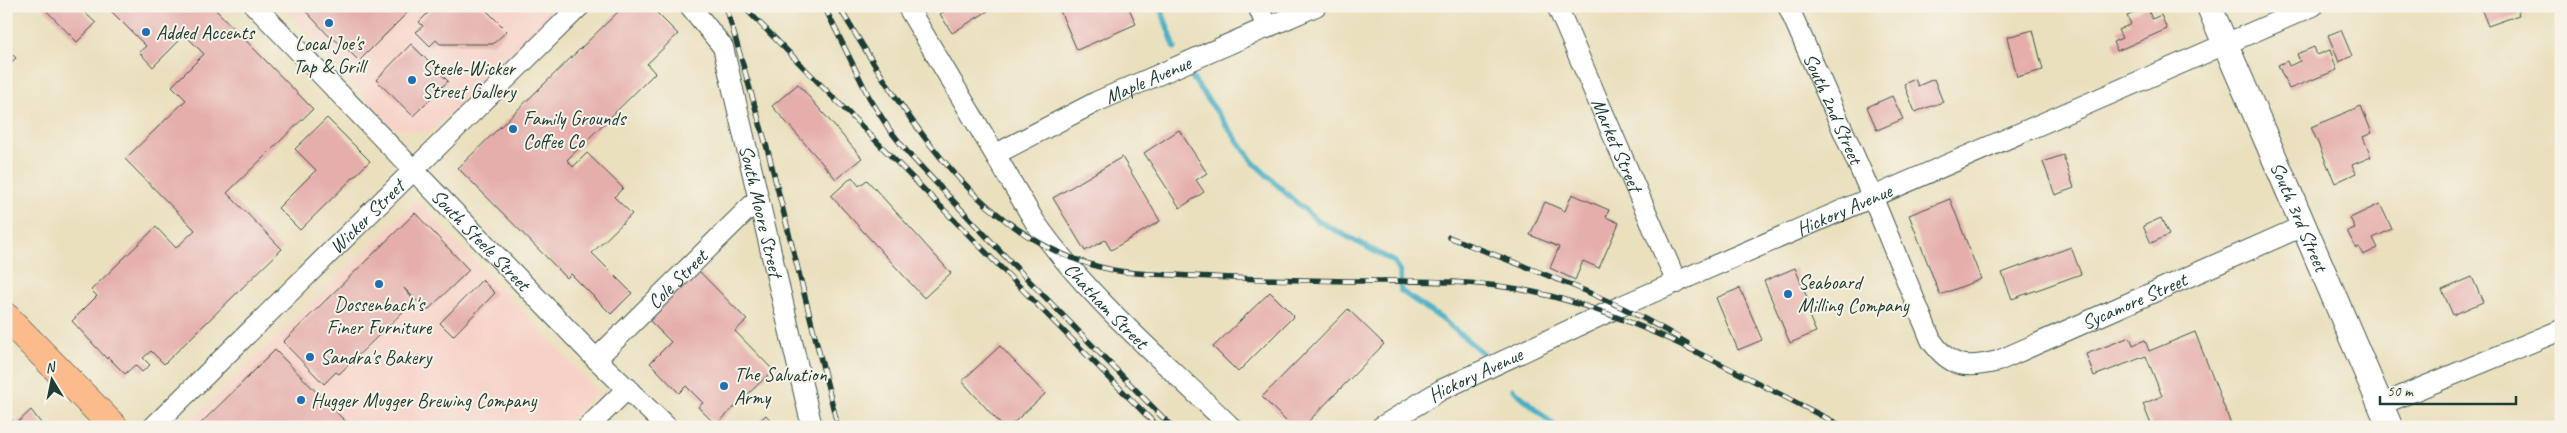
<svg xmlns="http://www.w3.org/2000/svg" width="2567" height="433" viewBox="0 0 2567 433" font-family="Caveat,sans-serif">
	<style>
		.built { fill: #f7d1c7 }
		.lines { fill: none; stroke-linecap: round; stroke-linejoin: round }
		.stream { stroke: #44aec3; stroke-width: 5.5 }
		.building { fill: #e5aeab }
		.minor-casing { stroke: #3d5549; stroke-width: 22 }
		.tertiary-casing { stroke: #3d5549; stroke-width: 27 }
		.primary-casing { stroke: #3d5549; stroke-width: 29 }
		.minor { stroke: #fff; stroke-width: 20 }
		.tertiary { stroke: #fff; stroke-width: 25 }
		.primary { stroke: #fbbb8c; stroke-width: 28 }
		.rail-casing { stroke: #1f3d34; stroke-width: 5.5 }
		.rail { stroke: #f7f3e8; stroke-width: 4; stroke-dasharray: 11; stroke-linecap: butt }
		.poi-dot { fill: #1f6fb2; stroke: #f7f3e8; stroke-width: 2 }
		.labels { text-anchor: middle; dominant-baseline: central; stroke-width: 4; stroke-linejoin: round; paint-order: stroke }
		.poi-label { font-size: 20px; fill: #1f3d34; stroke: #f7f3e8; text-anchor: start }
		.street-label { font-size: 20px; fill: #1f3d34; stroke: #f7f3e8 }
	</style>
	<rect width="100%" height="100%" fill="#f7f3e8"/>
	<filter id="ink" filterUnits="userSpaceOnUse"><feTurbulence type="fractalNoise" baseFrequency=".02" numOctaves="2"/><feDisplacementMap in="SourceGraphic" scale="10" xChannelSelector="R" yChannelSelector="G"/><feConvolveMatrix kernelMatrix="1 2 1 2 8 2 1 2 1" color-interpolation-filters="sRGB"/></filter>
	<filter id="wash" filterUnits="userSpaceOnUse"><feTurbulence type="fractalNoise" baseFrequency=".0096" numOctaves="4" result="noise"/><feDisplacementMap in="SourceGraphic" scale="20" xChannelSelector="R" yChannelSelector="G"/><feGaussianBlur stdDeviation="1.12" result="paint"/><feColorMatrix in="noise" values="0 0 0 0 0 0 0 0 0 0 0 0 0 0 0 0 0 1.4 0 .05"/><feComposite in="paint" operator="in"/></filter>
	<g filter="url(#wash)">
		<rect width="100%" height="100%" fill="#eae0be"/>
		<!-- built -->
		<path class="built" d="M282 6H559L430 133 393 128Z
			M417 200 598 392 562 427H185Z"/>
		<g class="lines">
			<!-- stream -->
			<path class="stream" d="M1160 6 1175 48
				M1191 76 1253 162 1288 195 1318 221 1395 262 1400 272 1401 291 1442 319 1483 353
				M1513 389 1556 427"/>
		</g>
		<g id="blocks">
			<!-- building -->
			<path class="building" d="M42 6H89L84 12 96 23 77 42Z
				M106 6H212L313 109 227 193 282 249 164 364 151 351 143 358 150 365 142 372 135 365 125 374 108 357 107 359 72 321 97 296 91 290 156 227 176 248 195 230 125 159 186 100 172 86 204 54 185 35 153 67 139 52 146 46Z
				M301 6H414L359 61 345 47 328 35Z
				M435 6H482L507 31 493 44H440L436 40 430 46 416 32 423 26 419 22Z
				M624 6H650L678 34 647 64 655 73 567 160 573 167 587 153 623 188 614 197 632 214 592 253 632 293 611 314 571 274 567 278 458 168Z
				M953 6H996L952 33 940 14Z
				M1058 6H1128L1136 24 1077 50Z
				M2480 6H2516L2519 15 2488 26Z
				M2147 7 2152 19 2161 15 2167 29 2117 51 2113 42 2122 38 2118 30 2131 24 2127 16Z
				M2033 30 2043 70 2017 77 2007 37Z
				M2341 30 2352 56 2339 62 2328 35Z
				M411 44 448 81 413 116 376 80Z
				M2314 47 2317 55 2330 50 2337 70 2289 89 2278 65 2287 61 2289 66 2300 61 2297 54Z
				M6 48 16 58 6 67Z
				M1915 79 1918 86 1934 79 1943 102 1915 112 1904 84Z
				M798 84 862 158 836 179 772 106Z
				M1892 96 1903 119 1877 130 1867 107Z
				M2361 106 2372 133 2363 137 2371 157 2352 165 2356 173 2335 183 2311 127Z
				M327 118 370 161 300 230 278 208 316 170 295 149Z
				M1179 130 1207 173 1196 180 1204 192 1180 208 1144 153Z
				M2063 155 2074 188 2055 195 2043 162Z
				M1122 157 1160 221 1111 250 1105 240 1085 251 1053 198Z
				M852 177 859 186 867 180 951 273 924 298 831 196Z
				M1572 194 1609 210 1606 217 1619 223 1599 268 1583 261 1575 280 1550 268 1559 247 1530 235 1545 202 1565 211Z
				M1950 199 1981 279 1940 295 1909 215Z
				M2380 204 2392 229 2373 238 2378 248 2363 255 2359 247 2356 248 2347 231 2355 228 2350 218Z
				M415 213 469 270 427 311 404 288 414 301 339 374 336 372 324 384 283 342Z
				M2161 218 2169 235 2151 243 2143 226Z
				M2071 247 2081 274 2012 299 2002 273Z
				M1795 268 1811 307 1806 309 1816 332 1790 343 1764 281Z
				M697 269 747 320 735 331 773 370 716 425 698 407 703 403 686 386 679 393 650 363 671 342 647 318Z
				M2472 277 2483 302 2453 315 2442 290Z
				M482 280 495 293 453 336 440 323Z
				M1740 288 1762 340 1738 350 1716 298Z
				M1270 292 1294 316 1238 372 1213 347Z
				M1348 309 1384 344 1303 427H1292L1262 397Z
				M2195 332 2232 427H2152L2143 404 2162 396 2146 356 2094 376 2086 354 2130 337 2133 345 2145 340 2149 351Z
				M1000 346 1045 394 1009 427H1003L962 381Z
				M275 350 351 427H197L251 374Z
				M31 410 44 427H6V414L16 424Z
				M766 415 777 427H753Z"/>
		</g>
	</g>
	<g filter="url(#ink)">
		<use href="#blocks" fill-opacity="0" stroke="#3d5549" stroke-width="1"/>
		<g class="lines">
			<!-- minor casing -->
			<g class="minor-casing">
				<g id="minor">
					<path id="s1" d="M255 6 596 359 667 427"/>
					<path id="s2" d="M690 6 723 47 812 427"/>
					<path id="s3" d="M907 6 1035 222C1089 299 1164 361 1231 427"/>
					<path d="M1258 6 1267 28"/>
					<path id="s4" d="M1557 6 1677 283"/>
					<path id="s5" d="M1788 6 1872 196 1931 340C1950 368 1966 369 1998 361L2303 226"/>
					<path id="s6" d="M996 154 1096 102 1316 6"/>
					<path id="s7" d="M596 359 758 199"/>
					<path d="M2380 405 2561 330"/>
					<path id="s8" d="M153 427 580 6"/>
					<path d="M588 427 628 388"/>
					<path id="s9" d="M1381 427 1441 390 1619 307 2313 6"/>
				</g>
			</g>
			<!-- tertiary casing -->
			<g class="tertiary-casing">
				<g id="tertiary">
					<path id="s10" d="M2209 6 2390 427"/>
				</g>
			</g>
			<!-- primary casing -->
			<g class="primary-casing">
				<path id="primary" d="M6 317 114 427"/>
			</g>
			<!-- minor -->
			<use href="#minor" class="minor"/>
			<!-- tertiary -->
			<use href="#tertiary" class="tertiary"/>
			<!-- primary -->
			<use href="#primary" class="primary"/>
			<!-- rail casing -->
			<g class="rail-casing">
				<path id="rail" d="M726 6 769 155 838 427
					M743 6 1158 427
					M824 6 869 97 889 129 908 153 1002 253 1172 427
					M842 12C907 118 981 244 1113 270 1133 274 1155 274 1176 275 1234 279 1291 280 1349 281 1409 281 1473 279 1533 292 1641 315 1745 378 1844 427
					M1449 237C1529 269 1614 297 1687 343"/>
			</g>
			<!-- rail -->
			<use href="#rail" class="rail"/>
		</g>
	</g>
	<!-- markers -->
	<g class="poi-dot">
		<circle cx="329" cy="23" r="5"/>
		<circle cx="146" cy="32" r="5"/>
		<circle cx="412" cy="80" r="5"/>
		<circle cx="513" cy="129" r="5"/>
		<circle cx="379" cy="284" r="5"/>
		<circle cx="1788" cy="294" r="5"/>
		<circle cx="310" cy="357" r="5"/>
		<circle cx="724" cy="386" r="5"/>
		<circle cx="301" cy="400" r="5"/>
	</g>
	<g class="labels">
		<!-- poi labels -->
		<g class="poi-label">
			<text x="156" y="32">Added Accents</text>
			<text x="329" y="43" text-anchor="middle">Local Joe's<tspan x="329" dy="23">Tap &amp; Grill</tspan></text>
			<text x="422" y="68">Steele-Wicker<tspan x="422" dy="23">Street Gallery</tspan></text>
			<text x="523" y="118">Family Grounds<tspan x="523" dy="23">Coffee Co</tspan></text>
			<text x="1798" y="282">Seaboard<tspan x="1798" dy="23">Milling Company</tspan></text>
			<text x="379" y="304" text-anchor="middle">Dossenbach's<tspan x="379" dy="23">Finer Furniture</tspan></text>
			<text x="320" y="357">Sandra's Bakery</text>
			<text x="734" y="374">The Salvation<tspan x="734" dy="23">Army</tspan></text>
			<text x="311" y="400">Hugger Mugger Brewing Company</text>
		</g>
		<!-- street labels -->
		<g class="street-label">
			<text stroke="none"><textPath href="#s6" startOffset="169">Maple Avenue</textPath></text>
			<text stroke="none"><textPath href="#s5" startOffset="112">South 2nd Street</textPath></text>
			<text stroke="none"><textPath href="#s4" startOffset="151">Market Street</textPath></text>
			<text stroke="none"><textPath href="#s9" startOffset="512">Hickory Avenue</textPath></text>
			<text stroke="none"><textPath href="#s2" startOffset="221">South Moore Street</textPath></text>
			<text stroke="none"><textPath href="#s8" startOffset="300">Wicker Street</textPath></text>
			<text stroke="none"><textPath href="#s10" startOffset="229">South 3rd Street</textPath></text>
			<text stroke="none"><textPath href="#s1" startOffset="325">South Steele Street</textPath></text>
			<text stroke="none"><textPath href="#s7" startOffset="114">Cole Street</textPath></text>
			<text stroke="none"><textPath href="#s5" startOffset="589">Sycamore Street</textPath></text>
			<text stroke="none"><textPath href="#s3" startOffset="361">Chatham Street</textPath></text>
			<text stroke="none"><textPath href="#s9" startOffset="108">Hickory Avenue</textPath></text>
		</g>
	</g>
	<!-- margin -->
	<rect width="2567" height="433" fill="none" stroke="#f7f3e8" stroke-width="25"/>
	<!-- north arrow -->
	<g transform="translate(52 380) rotate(350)" stroke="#f7f3e8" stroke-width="4" paint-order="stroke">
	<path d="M0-4L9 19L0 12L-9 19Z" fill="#1f3d34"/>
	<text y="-8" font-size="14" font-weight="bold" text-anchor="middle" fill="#1f3d34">N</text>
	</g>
	<!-- scale -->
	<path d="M2380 396v8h136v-8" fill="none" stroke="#1f3d34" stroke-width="2.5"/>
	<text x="2387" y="396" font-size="15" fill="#1f3d34" stroke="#f7f3e8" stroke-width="4" paint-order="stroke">50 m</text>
</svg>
